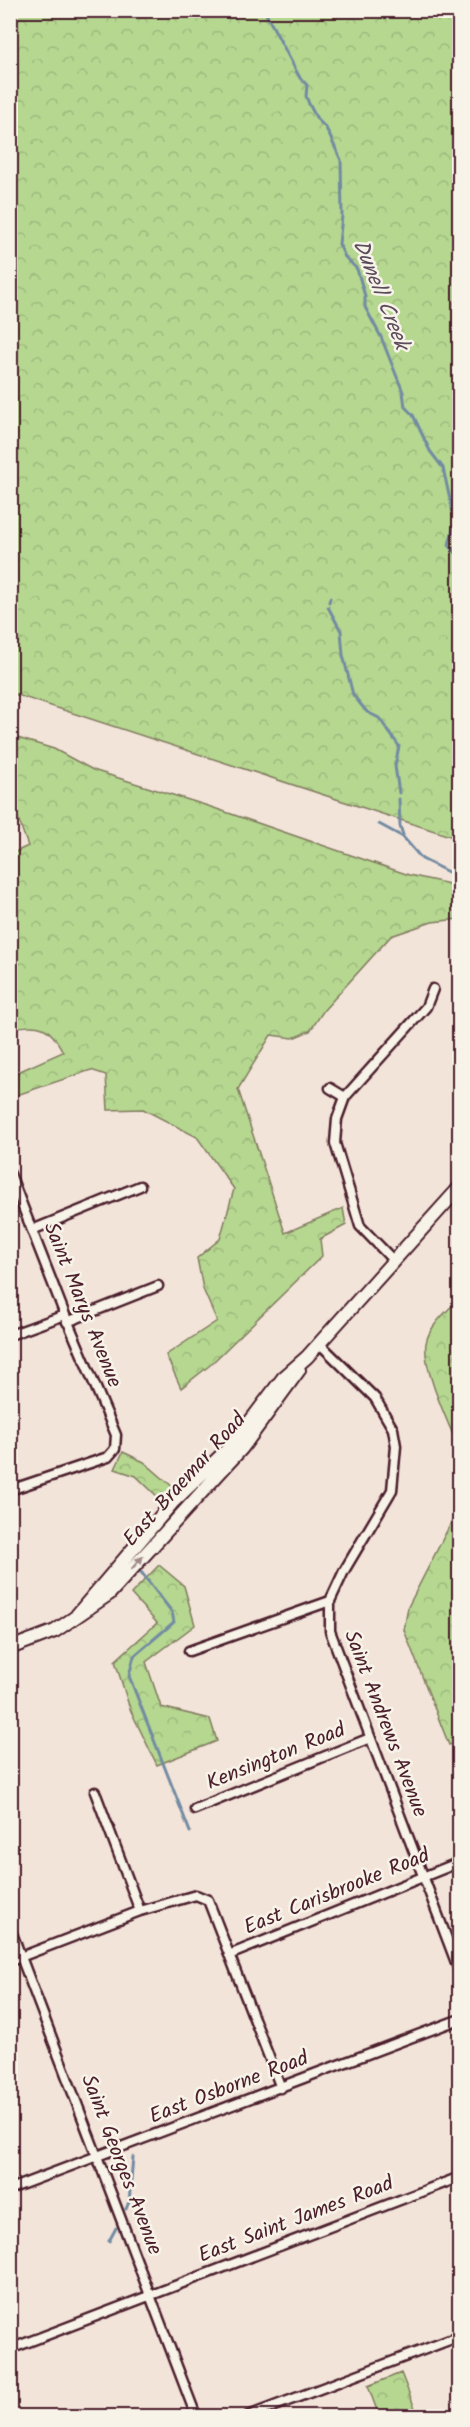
<svg xmlns="http://www.w3.org/2000/svg" width="470" height="2427" viewBox="0 0 470 2427" font-family="Kalam,sans-serif">
	<style>
		.forest { fill: url(#forest-crowns); stroke: #807b5e; stroke-width: 1.5 }
		.lines { fill: none; stroke-linecap: round; stroke-linejoin: round }
		.stream { stroke: #738ba2; stroke-width: 3 }
		.street-casing { stroke: #4a1f2b; stroke-width: 13 }
		.secondary-casing { stroke: #4a1f2b; stroke-width: 16 }
		.street { stroke: #f7f3e8; stroke-width: 8 }
		.secondary { stroke: #f7f3e8; stroke-width: 12 }
		.oneway { fill: #a0898a }
		.labels { text-anchor: middle; dominant-baseline: central; stroke-width: 5; stroke-linejoin: round; paint-order: stroke }
		.street-label { font-size: 21px; fill: #4a1f2b; stroke: #f7f3e8 }
		.water-label { font-size: 22px; font-style: italic; fill: #5b4c5c; stroke: #f7f3e8 }
	</style>
	<defs>
		<pattern id="forest-crowns" width="20" height="18" patternUnits="userSpaceOnUse" patternTransform="scale(1.5)"><rect width="20" height="18" fill="#b5d790"/><path d="M2 6a3 3 0 1 1 6 0M12 15a3 3 0 1 1 6 0" fill="none" stroke="#9db87c"/></pattern>
	</defs>
	<rect width="100%" height="100%" fill="#f3e4da"/>
	<filter id="ink" filterUnits="userSpaceOnUse"><feTurbulence type="fractalNoise" baseFrequency=".0167" numOctaves="2"/><feDisplacementMap in="SourceGraphic" scale="12" xChannelSelector="R" yChannelSelector="G"/><feConvolveMatrix kernelMatrix="1 2 1 2 8 2 1 2 1" color-interpolation-filters="sRGB"/></filter>
	<g filter="url(#ink)">
		<!-- forest -->
		<path class="forest" d="M11 10 459 11V839L11 693Z
			M11 736 54 749 93 770 208 806 409 875 459 886V919L432 922 391 936 324 1010 310 1031 293 1038 271 1035 238 1089 285 1233 343 1208 346 1225 320 1239 322 1256 209 1366 181 1388 166 1355 217 1321 203 1289 197 1258 220 1239 234 1189 197 1137 143 1109 108 1110 106 1075 91 1070 11 1097V1075L63 1052C49 1024 40 1024 11 1028V854L28 846 11 799Z
			M459 1299V1449C449 1424 422 1369 426 1343 429 1326 448 1310 459 1299Z
			M123 1452 144 1462 174 1488 163 1502 136 1476 115 1469Z
			M459 1494 460 1727 452 1744 449 1745 404 1630 408 1607 455 1515Z
			M159 1565 184 1586 195 1625 146 1662 161 1707 210 1719 217 1741 157 1765 130 1709 115 1661 157 1623 131 1594Z
			M401 2373 418 2416H379L368 2386Z"/>
		<g class="lines">
			<!-- stream -->
			<path class="stream" d="M264 10 300 78 307 85 306 96 309 104 317 119 326 128 341 160 342 216 339 244 345 257 357 269 365 296V307L381 337 403 392 405 407 413 415 430 451 443 468 455 522 449 545 460 558
				M329 602 330 598
				M328 607 341 631 343 655 353 695 367 712 379 718 399 746 395 766 399 793
				M399 799 400 826 403 835
				M379 824 403 837 422 859 460 878
				M141 1572 172 1612 174 1622 134 1656 129 1676 190 1832
				M126 2209 129 2202 133 2157
				M109 2241 116 2228"/>
			<!-- street casing -->
			<g class="street-casing">
				<path id="street" d="M330 1088 345 1097
					M10 1174 65 1315 116 1435 115 1449 108 1457 10 1490
					M32 1230 140 1186
					M393 1260 360 1226 335 1143 337 1119 345 1097 426 1007 433 989
					M67 1322 158 1286
					M10 1335 65 1315
					M319 1343 375 1398 393 1429 396 1446 392 1490 344 1571 330 1601V1631L460 1973
					M189 1651 330 1601
					M95 1792 140 1911
					M195 1809 370 1738
					M10 1928 196 2416
					M229 1955 460 1862
					M10 1961 140 1911 196 1895 208 1900 281 2088
					M10 2189 460 2019
					M10 2349 460 2177
					M248 2416 460 2336"/>
			</g>
			<!-- secondary casing -->
			<g class="secondary-casing">
				<path id="secondary" d="M77 1615 172 1503 233 1444 283 1378 307 1357 460 1187
					M10 1648 55 1631 109 1594 242 1448 299 1370"/>
			</g>
			<!-- street -->
			<use href="#street" class="street"/>
			<!-- secondary -->
			<use href="#secondary" class="secondary"/>
		</g>
		<!-- one-way arrows -->
		<defs><path id="oneway-solid" d="M-6-.8H1V-3.2L6.5 0L1 3.2V.8H-6Z" transform="scale(1.5)"/></defs>
		<use class="oneway" href="#oneway-solid" transform="translate(137 1563) rotate(-48)"/>
	</g>
	<g class="labels">
		<!-- street labels -->
		<g class="street-label">
			<text transform="translate(82 1305) rotate(68)">Saint Marys Avenue</text>
			<text transform="translate(185 1480) rotate(-48)">East Braemar Road</text>
			<text transform="translate(385 1724) rotate(69)">Saint Andrews Avenue</text>
			<text transform="translate(276 1757) rotate(-22)">Kensington Road</text>
			<text transform="translate(337 1892) rotate(-22)">East Carisbrooke Road</text>
			<text transform="translate(229 2088) rotate(-21)">East Osborne Road</text>
			<text transform="translate(121 2165) rotate(69)">Saint Georges Avenue</text>
			<text transform="translate(296 2220) rotate(-21)">East Saint James Road</text>
		</g>
		<!-- water labels -->
		<g class="water-label">
			<text transform="translate(380 295) rotate(68)">Dunell Creek</text>
		</g>
	</g>
	<!-- margin -->
	<rect width="470" height="2427" fill="none" stroke="#f7f3e8" stroke-width="36"/>
	<rect x="18" y="18" width="434" height="2391" fill="none" stroke="#4a1f2b" stroke-width="2" filter="url(#ink)"/>
</svg>
